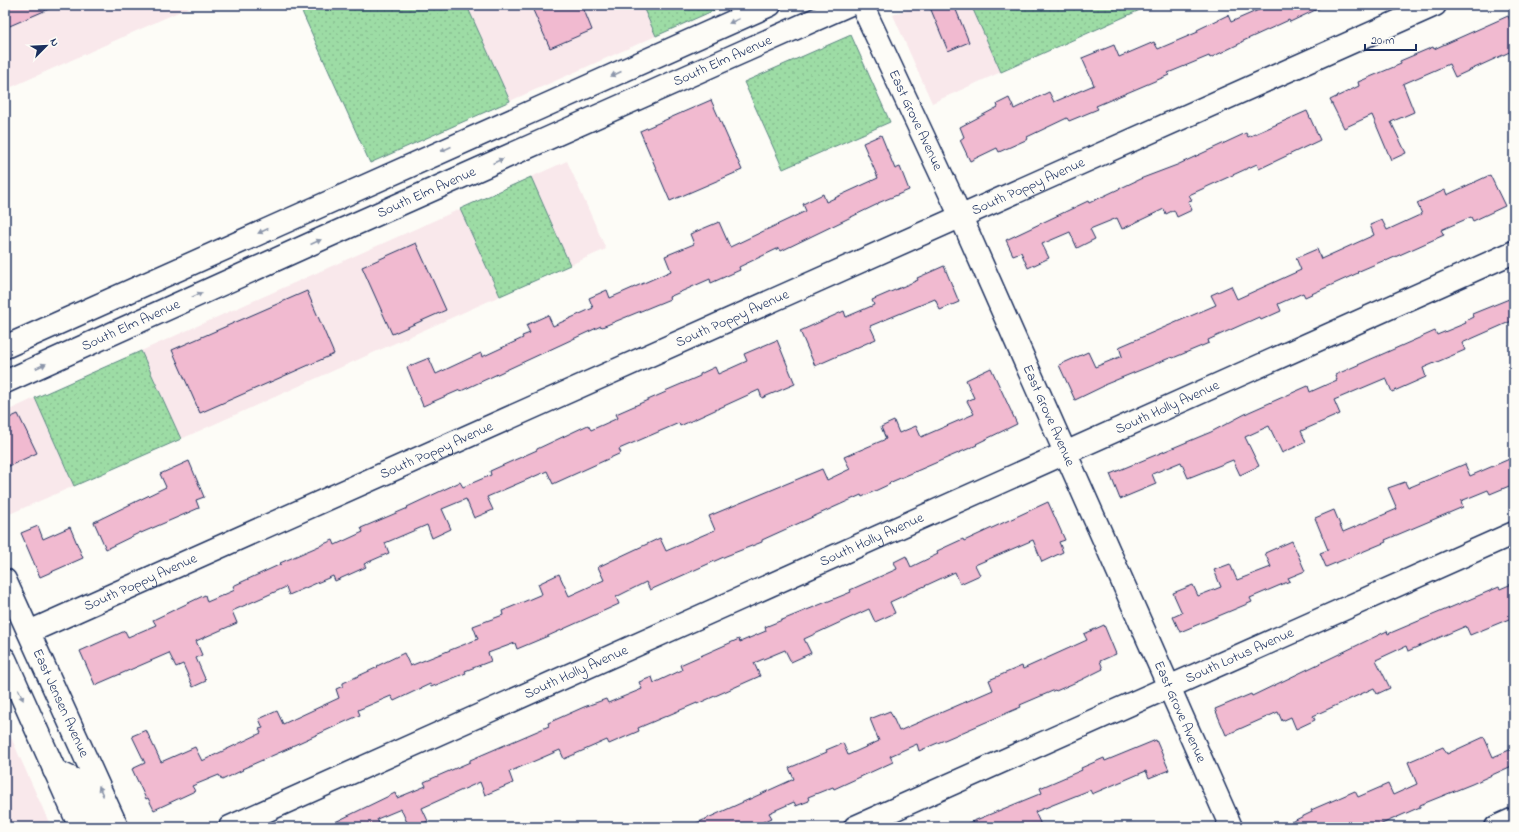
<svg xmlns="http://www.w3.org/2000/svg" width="1519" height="832" viewBox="0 0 1519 832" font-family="'Indie Flower',sans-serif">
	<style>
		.built { fill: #f9e8eb }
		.green { fill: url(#green-dots); stroke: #5c8682 }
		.building { fill: #f1bad0; stroke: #1b2f5e }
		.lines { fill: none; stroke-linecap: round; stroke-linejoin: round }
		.minor-casing { stroke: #1b2f5e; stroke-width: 25 }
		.major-casing { stroke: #1b2f5e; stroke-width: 25 }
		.minor { stroke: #fdfcf7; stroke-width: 22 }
		.major { stroke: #fdfcf7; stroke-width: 22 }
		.oneway { fill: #8c96aa }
		.labels { text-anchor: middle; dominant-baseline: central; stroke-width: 3; stroke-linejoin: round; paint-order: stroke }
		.street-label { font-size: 14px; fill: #1b2f5e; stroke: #fdfcf7 }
	</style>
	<defs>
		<pattern id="green-dots" width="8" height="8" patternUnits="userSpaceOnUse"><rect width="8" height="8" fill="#9ddca5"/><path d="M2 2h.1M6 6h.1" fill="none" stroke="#87bd90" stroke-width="1.8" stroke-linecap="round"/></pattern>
	</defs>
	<rect width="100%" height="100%" fill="#fdfcf7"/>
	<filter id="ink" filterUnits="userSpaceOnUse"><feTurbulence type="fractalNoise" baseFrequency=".025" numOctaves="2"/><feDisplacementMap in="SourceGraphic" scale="8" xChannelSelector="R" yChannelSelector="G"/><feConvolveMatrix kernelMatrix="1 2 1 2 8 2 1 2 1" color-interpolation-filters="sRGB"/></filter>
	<g filter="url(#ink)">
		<!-- built -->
		<path class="built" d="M5 5H194L5 90Z
			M642 5 656 36 510 101 467 6Z
			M917 5H971L1001 72 932 103 893 15Z
			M567 161 606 249 570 265 531 177Z
			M460 209 500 296 181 439 141 351Z
			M35 398 74 486 5 516V412Z
			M5 724 39 800 51 827H5Z"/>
		<!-- green -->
		<path class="green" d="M299 5H468L467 6 510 101 370 163Z
			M642 5H726L656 36Z
			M971 5H1151L1001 72Z
			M851 35 890 122 783 169 744 82Z
			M531 177 570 265 500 296 460 209Z
			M141 351 181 439 74 486 35 398Z"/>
		<!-- building -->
		<path class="building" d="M5 5H58L5 28Z
			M540 5H582L592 30 550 48 532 8Z
			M929 5H954L969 42 948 51Z
			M1270 5H1326L1290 22 1289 20 1241 42V43L1210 58 1209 56 1168 73 1169 75 1096 106 1098 109 1069 121 1067 118 1027 137 1028 139 999 152 997 148 970 161 960 140 964 137 960 127 998 107 997 104 1009 98 1014 109 1049 92 1054 102 1094 85 1082 58 1114 45 1119 57 1154 42 1158 49 1198 32 1197 30 1228 15 1231 22Z
			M1508 16 1510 20 1514 18V50L1455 77 1449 64 1403 84 1414 112 1391 122 1406 153 1391 160 1372 115 1344 128 1330 100 1359 86 1358 82 1401 64 1400 61 1433 47 1434 49Z
			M711 100 742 170 670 201 640 131Z
			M1307 111 1320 140 1259 169 1257 164 1189 195 1192 200 1188 201 1192 210 1177 217 1174 210 1166 214 1164 209 1122 229 1117 218 1090 229 1095 239 1077 248 1070 232 1042 244 1049 258 1028 268 1021 252 1013 255 1006 240 1088 201 1089 203 1140 179 1177 165 1246 133 1248 137Z
			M881 135 895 169 900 167 909 190 878 203V204L781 251 779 248 739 267 740 270 711 283 710 279 669 297 670 299 602 327 601 326 461 391 460 390 423 406 407 367 429 358 436 374 481 353 482 357 523 338 522 336 530 333 526 325 548 315 553 326 593 308 589 298 607 290 610 298 671 271 665 256 694 244 690 234 719 222 730 247 806 211 803 204 823 194 826 202 878 178 863 143Z
			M1490 175 1505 206 1473 221 1471 217 1441 230 1444 235 1386 261 1385 260 1357 272 1358 273 1305 297 1303 293 1278 304 1281 311 1261 320 1259 317 1208 340 1209 343 1173 358 1172 357 1104 385V386L1075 400 1059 365 1088 352 1095 367 1122 356 1119 347 1216 305 1211 295 1231 286 1237 299 1301 270 1296 258 1317 249 1321 259 1374 235 1370 225 1382 220 1387 230 1422 214 1417 203 1445 190 1447 195Z
			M416 243 446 310 392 334 362 267Z
			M944 266 959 302 940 310 935 299 870 326 876 339 815 366 800 331 844 311 846 317 874 305 872 300 918 280 917 278Z
			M307 291 334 354 200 413 172 350Z
			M1514 297V320L1462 343 1465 350 1423 368 1426 377 1392 392 1386 378 1334 400 1340 414 1301 431 1306 442 1282 453 1269 426 1245 437 1259 466 1240 475 1233 460 1188 478 1181 462 1152 474 1156 484 1120 499 1110 474 1211 432 1249 412 1308 386 1310 392 1337 380 1335 375 1435 331 1437 335 1466 323 1465 321 1473 317 1472 314Z
			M777 340 795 384 762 398 759 390 680 426 679 423 619 449 621 453 553 484 547 471 487 497 493 510 474 518 466 499 442 509 451 529 432 538 427 525 385 543 389 553 364 564 366 567 335 581 333 576 289 595 286 587 232 611 237 623 196 641 202 655 196 658 206 681 193 687 183 664 176 667 169 653 95 685 80 651 125 631 128 637 156 625 153 620 205 595 207 602 235 590 233 586 281 564 280 563 333 540 335 545 363 532 361 528 408 508 407 507 460 482 463 487 491 475 490 471 537 450V449L588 425 591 430 618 418 616 414 666 392 665 391 700 376V374L715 367 718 374 747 361 744 354Z
			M991 368 1017 424 976 444 977 445 889 483 890 484 862 497 861 495 762 540V542L726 556 650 590 646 582 616 597 619 604 548 636 517 649 515 643 488 653 491 661 465 671 466 673 431 687 430 684 394 701 391 696 358 710 360 715 292 746V747L242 769 243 770 222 780 219 775 192 786 195 791 154 810 148 798 146 799 132 769 145 763 132 736 146 730 161 762 195 747 202 761 261 733 259 729 263 728 259 719 277 711 283 724 339 698 336 689 343 686V683L378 667 377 666 404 653 410 666 478 639 473 626 503 615 502 611 542 594 538 584 559 574 569 596 604 580 598 567 632 551 660 538 666 551 715 530 709 516 822 469 827 480 850 469 844 457 886 439 881 427 894 421 899 433 916 426 921 437 974 414 967 401 974 398 966 380Z
			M18 414 37 453 5 468V420Z
			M1514 457V484L1490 494 1488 490 1461 501 1463 507 1385 540 1386 542 1326 567 1320 553 1328 550 1315 518 1334 510 1343 532 1397 509 1388 488 1405 482 1408 488 1465 464 1470 476Z
			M189 461 204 497 196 500 199 508 141 533V532L106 549 94 522 166 487 160 474Z
			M1048 502 1065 540 1059 542 1063 552 1042 562 1033 540 975 565 980 575 960 584 955 572 890 602 895 613 875 622 869 609 804 639 811 653 791 662 785 650 754 663 760 676 697 704V703L638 728 639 731 609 744 607 740 564 759 560 750 509 772 513 783 485 795 480 782 422 808 428 821 413 827H409L401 809 377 819 381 827H325L395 793 397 798 426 786 424 782 470 762V760L549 726 548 723 584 707 606 699 608 703 642 689 639 682 652 677 654 683 682 670 680 665 739 639 740 642 766 631 765 627 851 592 850 590 897 569 894 562 906 556 911 567 938 554 937 551 963 539 964 541Z
			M38 526 43 539 70 527 83 558 40 577 21 533Z
			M1292 541 1305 571 1288 578 1290 581 1250 598 1252 602 1180 632 1173 617 1182 613 1173 593 1193 585 1198 596 1221 587 1214 570 1230 564 1237 580 1271 567 1265 553Z
			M1514 583V617L1470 635 1466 626 1408 651 1406 646 1376 660 1390 688 1377 694 1374 688 1313 716 1315 720 1296 729 1291 717 1282 721 1278 712 1226 735 1215 709 1251 694 1252 696 1387 631 1388 634 1499 587 1500 589Z
			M1104 625 1116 654 1100 661 1103 669 1081 680 1056 691 1055 690 1020 705 1021 707 919 751 917 744 890 756 893 762 834 789 833 787 808 797 809 801 796 806 794 802 769 813 772 818 752 827H688L794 779 789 768 827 752 826 750 843 743 848 755 879 741 870 719 890 711 899 731 993 690 989 680 1022 666 1023 669 1076 645 1087 640 1084 634Z
			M1484 737 1493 757 1514 748V765L1472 784 1420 805V807L1375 827H1281L1312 812 1311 810 1355 791 1358 797 1388 784 1393 795 1417 784 1408 762 1443 747 1447 754Z
			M1156 740 1169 770 1149 778 1146 771 1092 794 1090 790 1035 812 1042 827H959L1042 793 1040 788 1082 770 1081 768 1104 758 1105 761Z"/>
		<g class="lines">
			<!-- minor casing -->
			<g class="minor-casing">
				<g id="minor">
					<path id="s1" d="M862 5 961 217 1231 827"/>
					<path id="s2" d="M29 632 1435 5"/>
					<path id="s3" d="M230 827 1514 252"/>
					<path id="s4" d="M855 827 1514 533"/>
					<path d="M1496 827 1514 819"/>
				</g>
			</g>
			<!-- major casing -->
			<g class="major-casing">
				<g id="major">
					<path d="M5 347 770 5"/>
					<path id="s5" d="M5 382 317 241 848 5"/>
					<path id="s6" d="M5 580 117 827"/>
					<path d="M5 659 80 827"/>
					<path d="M54 770 75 780 85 791 96 815"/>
				</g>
			</g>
			<!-- minor -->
			<use href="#minor" class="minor"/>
			<!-- major -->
			<use href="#major" class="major"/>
		</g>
		<!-- one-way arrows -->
		<defs><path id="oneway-solid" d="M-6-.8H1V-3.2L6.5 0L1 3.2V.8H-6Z"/></defs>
		<g class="oneway">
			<use href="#oneway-solid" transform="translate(734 21) rotate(156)"/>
			<use href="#oneway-solid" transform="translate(616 74) rotate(156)"/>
			<use href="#oneway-solid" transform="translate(446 149) rotate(156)"/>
			<use href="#oneway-solid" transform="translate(498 161) rotate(-24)"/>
			<use href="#oneway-solid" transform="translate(263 231) rotate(156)"/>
			<use href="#oneway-solid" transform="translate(316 242) rotate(-24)"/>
			<use href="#oneway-solid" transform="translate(197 295) rotate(-24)"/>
			<use href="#oneway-solid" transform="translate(41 366) rotate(-24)"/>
			<use href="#oneway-solid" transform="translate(21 695) rotate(66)"/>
			<use href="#oneway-solid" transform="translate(101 791) rotate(-114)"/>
		</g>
	</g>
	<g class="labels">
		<!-- street labels -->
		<g class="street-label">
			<text stroke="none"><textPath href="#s5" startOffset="786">South Elm Avenue</textPath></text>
			<text stroke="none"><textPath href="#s1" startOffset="127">East Grove Avenue</textPath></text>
			<text stroke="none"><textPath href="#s2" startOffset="1094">South Poppy Avenue</textPath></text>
			<text stroke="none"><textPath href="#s5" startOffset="462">South Elm Avenue</textPath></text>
			<text stroke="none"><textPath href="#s2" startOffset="770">South Poppy Avenue</textPath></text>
			<text stroke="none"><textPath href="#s5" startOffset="138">South Elm Avenue</textPath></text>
			<text stroke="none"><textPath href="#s3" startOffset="1027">South Holly Avenue</textPath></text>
			<text stroke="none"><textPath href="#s1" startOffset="451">East Grove Avenue</textPath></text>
			<text stroke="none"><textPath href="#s2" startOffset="446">South Poppy Avenue</textPath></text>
			<text stroke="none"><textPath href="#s3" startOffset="703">South Holly Avenue</textPath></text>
			<text stroke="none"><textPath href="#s2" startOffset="122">South Poppy Avenue</textPath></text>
			<text stroke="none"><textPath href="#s4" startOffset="421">South Lotus Avenue</textPath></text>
			<text stroke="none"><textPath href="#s3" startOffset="379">South Holly Avenue</textPath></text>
			<text stroke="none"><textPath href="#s6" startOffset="135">East Jensen Avenue</textPath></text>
			<text stroke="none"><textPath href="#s1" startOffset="775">East Grove Avenue</textPath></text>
		</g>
	</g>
	<!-- margin -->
	<rect width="1519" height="832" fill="none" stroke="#fdfcf7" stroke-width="20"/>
	<rect x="10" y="10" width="1499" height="812" fill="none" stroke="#1b2f5e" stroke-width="1.5" filter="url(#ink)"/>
	<!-- north arrow -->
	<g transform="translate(46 46) rotate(66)" stroke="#fdfcf7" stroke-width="3" paint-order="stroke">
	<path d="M0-3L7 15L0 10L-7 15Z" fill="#1b2f5e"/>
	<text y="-6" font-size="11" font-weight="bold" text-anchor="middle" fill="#1b2f5e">N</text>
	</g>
	<!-- scale -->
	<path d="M1365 44v6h51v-6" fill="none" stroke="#1b2f5e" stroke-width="2"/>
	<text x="1371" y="44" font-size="12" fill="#1b2f5e" stroke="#fdfcf7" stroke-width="3" paint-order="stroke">20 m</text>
</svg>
